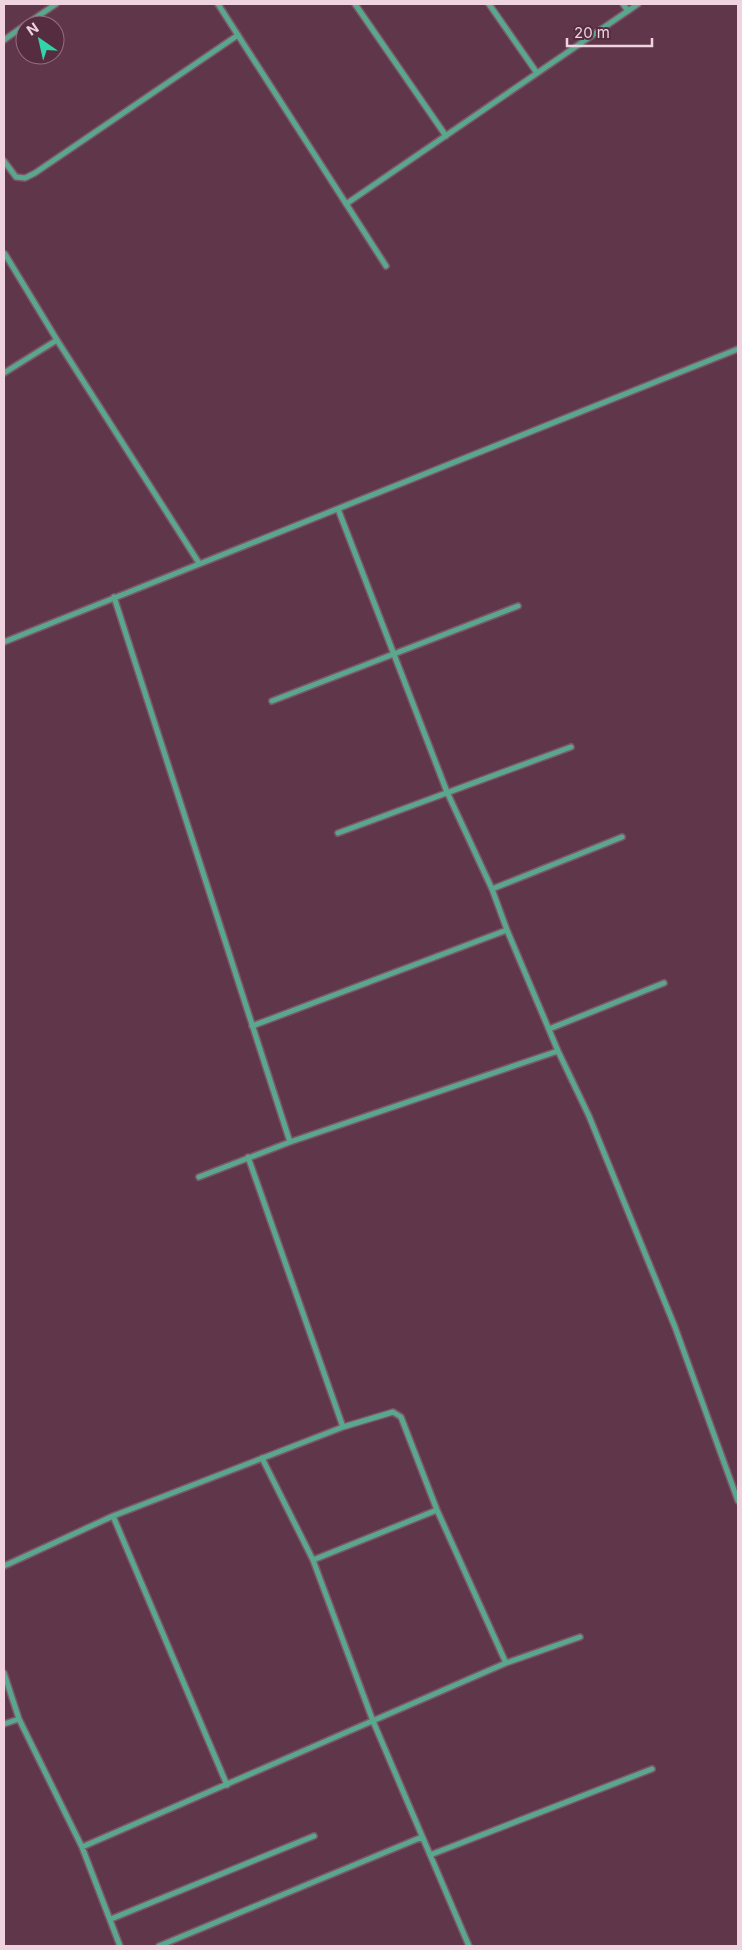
<svg xmlns="http://www.w3.org/2000/svg" width="742" height="1950" viewBox="0 0 742 1950" font-family="Inter,sans-serif">
	<style>
		.lines { fill: none; stroke-linecap: round; stroke-linejoin: round }
		.street-casing { stroke: #7d5669; stroke-width: 8 }
		.street { stroke: #59a88e; stroke-width: 5 }
	</style>
	<rect width="100%" height="100%" fill="#60364b"/>
	<g class="lines">
		<!-- street casing -->
		<g class="street-casing">
			<path id="street" d="M218 4 386 266
				M355 4 446 136
				M489 4 537 73
				M623 4 628 11
				M25 25 56 4
				M4 40 25 25
				M4 161 16 177 25 178 35 173 238 35
				M346 204 638 4
				M5 254 57 340 199 563
				M4 373 57 340
				M338 509 447 792 492 889 507 930 558 1051 589 1116 675 1327 738 1501
				M114 597 290 1142
				M4 642 738 349
				M272 701 518 606
				M338 833 571 747
				M492 889 622 837
				M252 1026 507 930
				M549 1029 664 983
				M248 1157 343 1427
				M199 1177 290 1142 558 1051
				M262 1458 313 1560 373 1721 469 1946
				M113 1516 227 1785
				M313 1560 437 1510
				M4 1566 113 1516 343 1427 393 1412 401 1417 437 1510 506 1663
				M4 1673 19 1719 82 1847 120 1946
				M4 1724 19 1719
				M82 1847 506 1663 580 1637
				M430 1855 652 1769
				M111 1919 314 1836
				M159 1946 422 1837"/>
		</g>
		<!-- street -->
		<use href="#street" class="street"/>
	</g>
	<!-- border -->
	<rect width="742" height="1950" fill="none" stroke="#efd4e0" stroke-width="10"/>
	<!-- north arrow -->
	<g transform="translate(40 40) rotate(326)"><circle r="24" fill="#552c40" stroke="#936f80"/>
	<path d="M0-4L9 19L0 12L-9 19Z" fill="#32d4a9"/>
	<text y="-8" font-size="14" font-weight="bold" text-anchor="middle" fill="#efd4e0">N</text>
	</g>
	<!-- scale -->
	<path d="M567 38v8h85v-8" fill="none" stroke="#efd4e0" stroke-width="2.5"/>
	<text x="574" y="38" font-size="15" fill="#efd4e0" stroke="#552c40" stroke-width="4" paint-order="stroke">20 m</text>
</svg>
